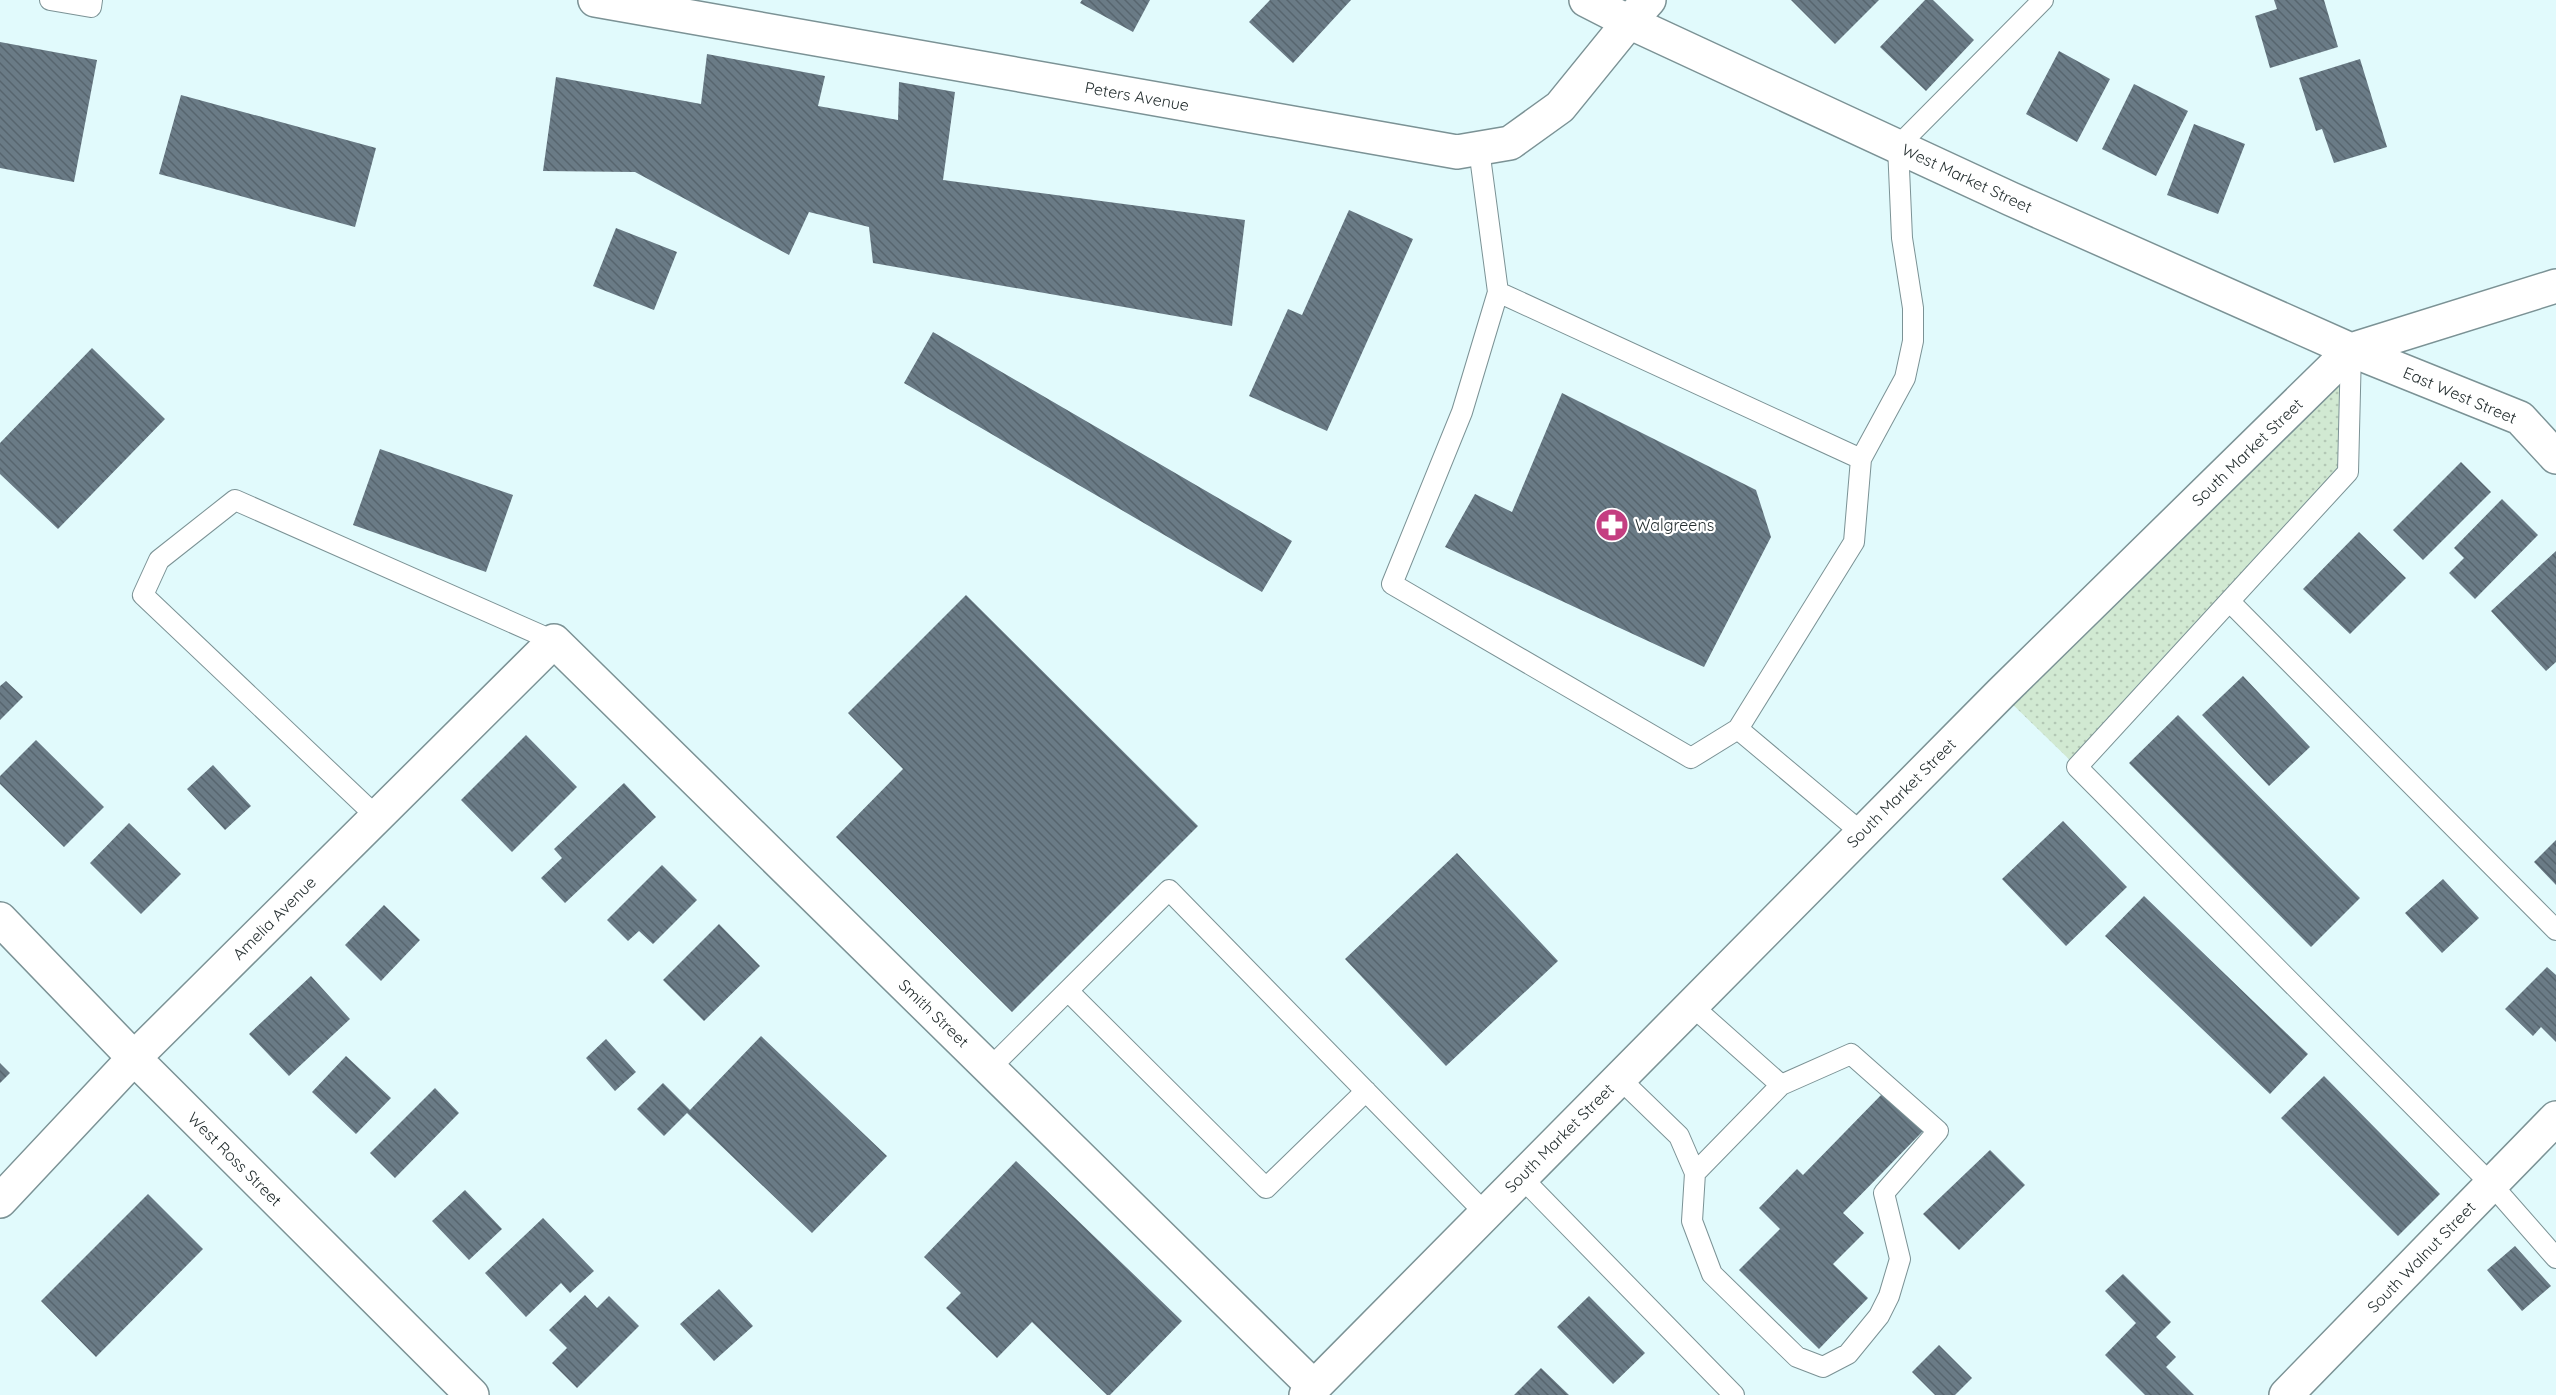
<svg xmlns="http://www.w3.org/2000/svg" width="2556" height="1395" viewBox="0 0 2556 1395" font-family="Quicksand,sans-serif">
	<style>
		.grass { fill: url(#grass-dots) }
		.building { fill: url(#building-back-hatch) }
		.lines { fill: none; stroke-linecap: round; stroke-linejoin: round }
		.lane-casing { stroke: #7b9295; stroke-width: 22 }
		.street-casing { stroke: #7b9295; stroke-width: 36 }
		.secondary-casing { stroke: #7b9295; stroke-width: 36 }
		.lane { stroke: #fff; stroke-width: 20 }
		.street { stroke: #fff; stroke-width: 33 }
		.secondary { stroke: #fff; stroke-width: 33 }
		.labels { text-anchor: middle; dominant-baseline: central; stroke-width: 4.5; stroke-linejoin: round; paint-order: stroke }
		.street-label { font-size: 16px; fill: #242e2f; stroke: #fff }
		.poi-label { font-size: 16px; fill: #242e2f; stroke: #fff; text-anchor: start }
	</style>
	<defs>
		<pattern id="grass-dots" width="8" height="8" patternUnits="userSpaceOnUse" patternTransform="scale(1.5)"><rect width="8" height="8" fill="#d1e9d2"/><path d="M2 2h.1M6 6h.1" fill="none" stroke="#b3c8b5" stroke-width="1.8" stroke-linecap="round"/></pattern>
		<pattern id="building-back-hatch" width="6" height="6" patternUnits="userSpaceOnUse" patternTransform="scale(1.5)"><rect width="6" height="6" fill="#6a7b86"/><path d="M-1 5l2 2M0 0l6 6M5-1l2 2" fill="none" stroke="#57656e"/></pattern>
	</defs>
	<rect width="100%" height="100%" fill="#e1fafc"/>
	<!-- grass -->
	<path class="grass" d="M2351 350 2348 472 2077 767 2001 693Z"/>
	<!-- building -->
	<path class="building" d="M1082 0H1150L1133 32 1080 3Z
		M1270 0H1351L1293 63 1249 22Z
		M1791 0H1879L1835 44Z
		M1925 0H1933L1974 40 1926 91 1880 47Z
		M2274 0H2324L2338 47 2270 68 2255 16 2277 9Z
		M0 42 97 60 74 182 0 168Z
		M2059 51 2110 79 2077 142 2026 114Z
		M707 54 825 76 818 106 898 120 899 82 955 92 943 180 1245 220 1232 326 873 263 869 227 809 212 789 255 635 172 543 171 556 77 701 104Z
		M2360 59 2387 147 2334 163 2322 129 2316 131 2299 78Z
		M2134 84 2188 111 2156 176 2102 149Z
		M181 95 376 148 355 227 159 174Z
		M2194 124 2245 144 2218 214 2167 195Z
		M1349 210 1413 239 1327 431 1249 396 1288 309 1302 315Z
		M616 228 677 252 654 310 593 286Z
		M933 332 1292 541 1262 592 904 383Z
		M92 348 165 419 58 529 0 474V443Z
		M1562 393 1756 490 1771 537 1704 667 1445 547 1475 494 1512 512Z
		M380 449 513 495 486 572 353 525Z
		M2461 462 2491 492 2423 560 2393 530Z
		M2502 499 2538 535 2475 599 2449 573 2464 558 2454 548Z
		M2359 532 2406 578 2350 634 2303 589Z
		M2556 551V662L2546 671 2491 611Z
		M966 595 1198 826 1012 1012 836 837 903 769 848 713Z
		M2243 676 2310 747 2269 786 2202 715Z
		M6 681 23 697 0 720V686Z
		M2178 715 2360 898 2311 947 2129 763Z
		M526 735 577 787 512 852 461 800Z
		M36 740 104 807 64 847 0 784V776Z
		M213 765 251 806 225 830 187 789Z
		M624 783 656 817 565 903 541 878 562 858 554 849Z
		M2063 821 2127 887 2066 946 2002 879Z
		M129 823 181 874 141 914 90 863Z
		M2556 840V885L2534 862Z
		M1457 853 1558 961 1446 1066 1345 959Z
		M662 865 697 900 653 944 639 931 628 941 607 920Z
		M2443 879 2479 918 2442 953 2405 913Z
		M2144 896 2308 1054 2270 1094 2105 936Z
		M384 905 420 940 381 981 345 945Z
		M719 924 760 966 704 1021 663 980Z
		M2547 967 2556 975V1042L2541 1027 2533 1036 2505 1009Z
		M311 976 350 1019 289 1076 249 1034Z
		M761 1036 887 1156 812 1233 687 1113 664 1136 637 1109 663 1083 690 1110Z
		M606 1039 636 1072 615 1091 586 1058Z
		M346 1056 391 1098 356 1134 312 1092Z
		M0 1063 10 1073 0 1083Z
		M2324 1076 2440 1194 2398 1236 2281 1118Z
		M435 1088 459 1113 395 1178 370 1153Z
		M1884 1092 1923 1131 1843 1213 1864 1233 1833 1264 1868 1298 1819 1349 1739 1270 1780 1229 1759 1208 1797 1169 1803 1175Z
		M1990 1150 2025 1185 1959 1250 1923 1214Z
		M1016 1161 1182 1321 1110 1395H1107L1032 1322 997 1358 946 1308 961 1293 924 1257Z
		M465 1190 502 1229 469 1260 432 1221Z
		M148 1194 203 1249 96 1357 41 1301Z
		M543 1218 594 1271 570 1293 561 1283 526 1317 485 1273Z
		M2515 1246 2551 1286 2522 1311 2487 1270Z
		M2123 1274 2171 1322 2156 1337 2176 1357 2166 1367 2194 1395H2145L2105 1355 2136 1323 2105 1291Z
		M719 1289 753 1326 714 1361 680 1324Z
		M585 1295 597 1308 609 1296 639 1326 577 1388 552 1363 567 1348 549 1330Z
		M1589 1296 1645 1353 1613 1384 1557 1327Z
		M1939 1345 1972 1378 1955 1395H1935L1912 1372Z
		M1541 1368 1569 1395H1514Z"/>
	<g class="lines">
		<!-- lane casing -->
		<g class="lane-casing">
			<path id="lane" d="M50 0 91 7 92 0
				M1479 149 1498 292 1462 412 1392 584 1691 758 1738 729 1862 833
				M1498 292 1861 459
				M2351 350 2348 472 2077 767 2492 1185 2556 1258
				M2230 602 2556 930
				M1738 729 1854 542 1861 459 1905 378 1913 341V308L1902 238 1898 146 2043 0
				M377 817 143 595 159 560 235 500 554 641
				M1068 991 1266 1188 1366 1091
				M990 1068 1169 890 1485 1213
				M1619 1078 1679 1136 1695 1173 1692 1221 1712 1274 1797 1357 1823 1367 1848 1354 1879 1316 1889 1296 1900 1259 1884 1193 1938 1131 1851 1054 1781 1085 1691 1005
				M1695 1173 1781 1085
				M1521 1177 1734 1395"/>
		</g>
		<!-- street casing -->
		<g class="street-casing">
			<path id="street" d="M595 0 1457 152 1510 143 1560 107 1629 22 1649 0
				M2351 350 2520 418 2556 457
				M0 919 134 1058 472 1395
				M0 1201 134 1058 554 641 1313 1386
				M2286 1395 2556 1118"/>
		</g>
		<!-- secondary casing -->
		<g class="secondary-casing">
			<path id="secondary" d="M1586 0 1629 22 2011 199 2351 350
				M1306 1395 2001 693 2351 350 2556 286"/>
		</g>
		<!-- lane -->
		<use href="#lane" class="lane"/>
		<!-- street -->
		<use href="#street" class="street"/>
		<!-- secondary -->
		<use href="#secondary" class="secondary"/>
	</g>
	<!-- icons -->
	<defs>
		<g id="pharmacy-disc" transform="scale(1.725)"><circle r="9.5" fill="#c43e81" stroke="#fff"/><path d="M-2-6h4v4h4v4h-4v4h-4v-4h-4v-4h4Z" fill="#fff"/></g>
	</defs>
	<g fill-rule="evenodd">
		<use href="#pharmacy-disc" x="1612" y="525"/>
	</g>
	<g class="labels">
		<!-- street labels -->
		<g class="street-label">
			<text transform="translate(1137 96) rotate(10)">Peters Avenue</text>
			<text transform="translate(1967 178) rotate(25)">West Market Street</text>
			<text transform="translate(2460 395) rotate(23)">East West Street</text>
			<text transform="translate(2247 452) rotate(-44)">South Market Street</text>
			<text transform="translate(1901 793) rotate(-45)">South Market Street</text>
			<text transform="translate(274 918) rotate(-45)">Amelia Avenue</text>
			<text transform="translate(934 1013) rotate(44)">Smith Street</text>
			<text transform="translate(1559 1138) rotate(-45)">South Market Street</text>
			<text transform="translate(235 1159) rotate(45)">West Ross Street</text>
			<text transform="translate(2421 1257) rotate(-46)">South Walnut Street</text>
		</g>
		<!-- poi labels -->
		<g class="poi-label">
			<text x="1635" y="525">Walgreens</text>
		</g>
	</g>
</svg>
